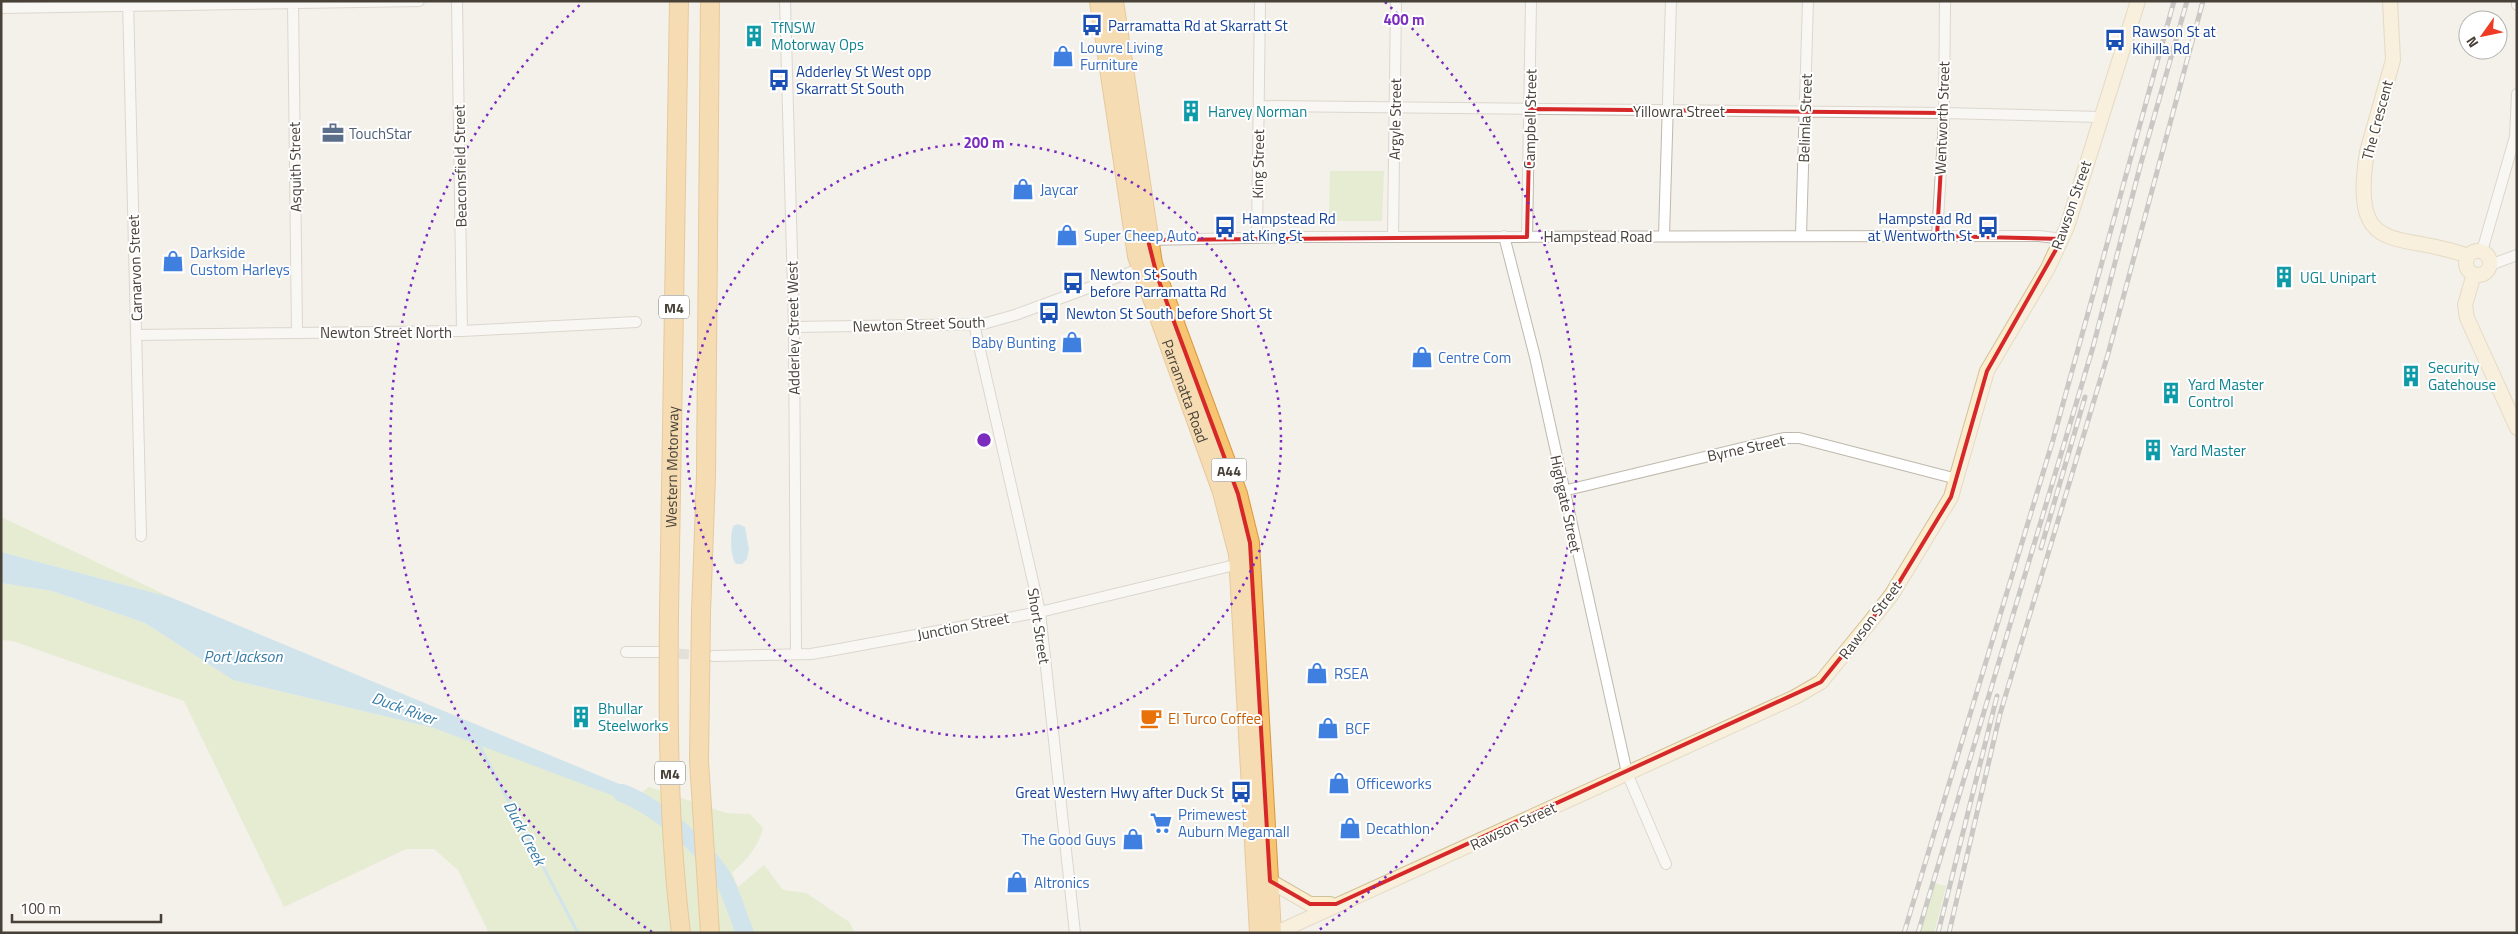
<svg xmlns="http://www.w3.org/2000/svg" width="2518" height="934" viewBox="0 0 2518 934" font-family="'Titillium Web',sans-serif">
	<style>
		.green { fill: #d2e6b5 }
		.water { fill: #a9d5ed }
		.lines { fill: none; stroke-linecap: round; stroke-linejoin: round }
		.stream { stroke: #a9d5ed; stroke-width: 3 }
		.river { stroke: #a9d5ed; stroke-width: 18 }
		.street-tunnel { stroke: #d1cdc6; stroke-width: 10; stroke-dasharray: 10 5; stroke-linecap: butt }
		.street-casing { stroke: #bfb8ac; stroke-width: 12 }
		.secondary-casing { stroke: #d1c19b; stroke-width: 16 }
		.highway-casing { stroke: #d69941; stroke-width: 20 }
		.street { stroke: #fff; stroke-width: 10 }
		.secondary { stroke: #fceecc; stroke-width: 14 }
		.highway { stroke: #f7c472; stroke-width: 18 }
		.rail-casing { stroke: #989898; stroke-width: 5 }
		.rail { stroke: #fff; stroke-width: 3; stroke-dasharray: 9; stroke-linecap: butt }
		.highway-bridge-casing { stroke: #d69941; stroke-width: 20; stroke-linecap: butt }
		.highway-bridge { stroke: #f7c472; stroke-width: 18 }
		.marked { fill: none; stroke: #d62828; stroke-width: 4; stroke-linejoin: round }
		.ring { fill: none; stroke: #7b2cbf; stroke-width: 2.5; stroke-dasharray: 2.5 5 }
		.labels { text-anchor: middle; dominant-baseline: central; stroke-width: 4; stroke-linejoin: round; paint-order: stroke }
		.shield { fill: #fff; stroke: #7e7a74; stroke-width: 1 }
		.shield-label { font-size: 14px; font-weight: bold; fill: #474138 }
		.transit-label { font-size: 15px; fill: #164399; stroke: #fff; text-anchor: start }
		.culture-label { font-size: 15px; fill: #0d838f; stroke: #fff; text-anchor: start }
		.shop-label { font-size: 15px; fill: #366cbe; stroke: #fff; text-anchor: start }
		.street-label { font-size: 15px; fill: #474138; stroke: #fff }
		.service-label { font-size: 15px; fill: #4e5e75; stroke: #fff; text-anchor: start }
		.food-label { font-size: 15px; fill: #c56008; stroke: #fff; text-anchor: start }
		.water-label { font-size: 16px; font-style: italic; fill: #347ba7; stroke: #fff }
		.centre { fill: #7b2cbf; stroke: #fff; stroke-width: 2.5 }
		.ring-label { font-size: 15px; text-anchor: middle; font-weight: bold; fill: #7b2cbf; stroke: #fff; stroke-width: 4; stroke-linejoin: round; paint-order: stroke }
	</style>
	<rect width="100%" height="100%" fill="#f4f0ea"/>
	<!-- green -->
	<path class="green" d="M1330 171H1384L1382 221H1329Z
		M1 517 170 597 1 552Z
		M1 583 52 591 145 623 233 680 434 728 643 806 641 793 649 787 726 813 750 814 763 828C758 848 747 859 732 873L738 887 764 865 783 890 806 893 849 922 855 933H489L458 870 434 849H406L284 907 184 701 13 641 1 640Z
		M1934 883 1946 886 1934 933H1920Z"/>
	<!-- water -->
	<path class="water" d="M738 524 745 527 749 549 747 559 742 564H736C730 556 730 535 733 526Z
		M1 552 170 597 641 793 643 807 434 728 233 680 145 623 52 591 1 583Z"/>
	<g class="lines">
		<!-- stream -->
		<path class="stream" d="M477 741 578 933"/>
		<!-- river -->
		<path class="river" d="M622 793C656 806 698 842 719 872 731 889 737 914 745 933"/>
		<!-- street-tunnel -->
		<path class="street-tunnel" d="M664 653 704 655"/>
		<!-- street casing -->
		<g class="street-casing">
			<path id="street" d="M128 1 141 536
				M293 1 297 333
				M457 1 462 331
				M785 1 794 327 796 654
				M2517 1V5
				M1 8 419 1
				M1259 106 1944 113 2100 117
				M1801 235 1808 1
				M1504 236 1535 357 1627 773 1666 864
				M1664 236 1671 1
				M1937 236 1944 120 1945 1
				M1257 237 1260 1
				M1393 237 1396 1
				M1527 237 1531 1
				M1146 240 1301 237 2039 236 2062 239
				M2482 251 2515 137 2517 94
				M2490 265 2517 255
				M974 324 1040 612 1075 933
				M794 327 983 324 1015 315 1145 267
				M137 335 462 331 636 322
				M1563 491 1784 438H1799L1957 479
				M626 652H658
				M713 656 811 654 829 651 1040 612 1239 564"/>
		</g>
		<!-- secondary casing -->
		<g class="secondary-casing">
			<path id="secondary" d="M2390 1 2393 60 2367 152C2350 260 2398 230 2468 256
				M2466 263a12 12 0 1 1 24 0a12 12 0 1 1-24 0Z
				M2474 274 2465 305 2467 318 2517 428
				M1270 881 1310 904H1330
				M1276 933 1795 697 1821 682 1870 622 1892 594 1951 497 1987 371 2048 268 2067 227 2138 1"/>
		</g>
		<!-- highway casing -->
		<g class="highway-casing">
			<g id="highway">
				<path id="s1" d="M1099 1 1137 256 1222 492 1238 554 1259 933"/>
				<path d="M1114 1 1153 264 1238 494 1250 543 1272 933"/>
				<path id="s2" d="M669 612 679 1"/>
				<path d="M701 613 706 475 710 1"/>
			</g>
		</g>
		<!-- street -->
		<use href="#street" class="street"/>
		<!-- secondary -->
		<use href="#secondary" class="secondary"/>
		<!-- highway -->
		<use href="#highway" class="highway"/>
		<!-- rail casing -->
		<g class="rail-casing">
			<path id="rail" d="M2041 548 2085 397
				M1904 933 2053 440 2174 1
				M1918 933 2093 347 2141 163 2187 1
				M1938 933 1997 696
				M1949 933 2000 714 2108 354 2203 1"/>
		</g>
		<!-- rail -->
		<use href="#rail" class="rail"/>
		<!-- highway-bridge casing -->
		<g class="highway-bridge-casing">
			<path id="highway-bridge" d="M669 612C668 719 668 826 681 933
				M701 613 699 761 710 933"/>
		</g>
		<!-- highway-bridge -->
		<use href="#highway-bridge" class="highway-bridge"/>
	</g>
	<!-- marked area -->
	<path d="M0 0H2518V934H0ZM1530 109 1944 113 1937 236 2062 239 1987 371 1951 497 1892 594 1821 682 1336 904H1310L1270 881 1250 543 1238 494 1157 276 1148 240 1527 237Z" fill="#f4f0ea" fill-opacity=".55" fill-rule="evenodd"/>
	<path class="marked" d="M1530 109 1944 113 1937 236 2062 239 1987 371 1951 497 1892 594 1821 682 1336 904H1310L1270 881 1250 543 1238 494 1157 276 1148 240 1527 237Z"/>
	<!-- distance rings -->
	<g class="ring">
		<circle cx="984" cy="440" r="297"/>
		<path d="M652 932A594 594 0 0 1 583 2M1385 2A594 594 0 0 1 1316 932"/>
	</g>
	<!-- icons -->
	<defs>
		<g id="bus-bare" transform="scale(1.725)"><path d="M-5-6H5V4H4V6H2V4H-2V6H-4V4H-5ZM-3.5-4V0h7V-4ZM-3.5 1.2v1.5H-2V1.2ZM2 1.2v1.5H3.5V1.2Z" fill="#1a4fb4" stroke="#fff" stroke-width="2.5" paint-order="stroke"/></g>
		<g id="building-bare" transform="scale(1.725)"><path d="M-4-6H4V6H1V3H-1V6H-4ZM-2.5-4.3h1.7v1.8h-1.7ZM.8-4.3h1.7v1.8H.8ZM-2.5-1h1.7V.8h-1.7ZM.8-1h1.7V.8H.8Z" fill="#0f9aa8" stroke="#fff" stroke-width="2.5" paint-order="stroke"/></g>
		<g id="shop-bare" transform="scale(1.725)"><path d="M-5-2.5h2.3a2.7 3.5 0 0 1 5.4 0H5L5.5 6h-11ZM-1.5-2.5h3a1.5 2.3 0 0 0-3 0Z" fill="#3f7fe0" stroke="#fff" stroke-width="2.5" paint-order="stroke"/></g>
		<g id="office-bare" transform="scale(1.725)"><path d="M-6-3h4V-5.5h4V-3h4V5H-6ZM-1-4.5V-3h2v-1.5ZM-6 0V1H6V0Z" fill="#5c6f8a" stroke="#fff" stroke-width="2.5" paint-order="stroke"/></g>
		<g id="cafe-bare" transform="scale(1.725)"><path d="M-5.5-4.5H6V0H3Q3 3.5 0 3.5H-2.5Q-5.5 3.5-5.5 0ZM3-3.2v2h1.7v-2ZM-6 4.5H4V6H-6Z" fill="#e8710a" stroke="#fff" stroke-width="2.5" paint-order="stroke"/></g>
		<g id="supermarket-bare" transform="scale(1.725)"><path d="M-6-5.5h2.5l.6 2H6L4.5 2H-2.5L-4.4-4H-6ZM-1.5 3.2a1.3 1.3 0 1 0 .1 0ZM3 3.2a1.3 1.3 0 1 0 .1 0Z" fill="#3f7fe0" stroke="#fff" stroke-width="2.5" paint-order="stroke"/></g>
	</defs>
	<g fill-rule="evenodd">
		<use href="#bus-bare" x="1092" y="25"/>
		<use href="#building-bare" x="754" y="36"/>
		<use href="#bus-bare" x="2115" y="40"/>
		<use href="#shop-bare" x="1063" y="56"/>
		<use href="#bus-bare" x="779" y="80"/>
		<use href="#building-bare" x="1191" y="111"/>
		<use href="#office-bare" x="333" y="133"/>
		<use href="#shop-bare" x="1023" y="189"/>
		<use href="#bus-bare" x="1225" y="227"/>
		<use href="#bus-bare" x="1988" y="227"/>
		<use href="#shop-bare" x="1067" y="235"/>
		<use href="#shop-bare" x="173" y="261"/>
		<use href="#building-bare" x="2284" y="277"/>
		<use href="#bus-bare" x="1073" y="283"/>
		<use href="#bus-bare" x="1049" y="313"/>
		<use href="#shop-bare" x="1072" y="342"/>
		<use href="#shop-bare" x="1422" y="357"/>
		<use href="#building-bare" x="2411" y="376"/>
		<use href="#building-bare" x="2171" y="393"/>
		<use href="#building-bare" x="2153" y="450"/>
		<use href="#shop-bare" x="1317" y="673"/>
		<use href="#building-bare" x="581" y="717"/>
		<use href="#cafe-bare" x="1151" y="718"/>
		<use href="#shop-bare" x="1328" y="728"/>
		<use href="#shop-bare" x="1339" y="783"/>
		<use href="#bus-bare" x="1241" y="792"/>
		<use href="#supermarket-bare" x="1161" y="823"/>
		<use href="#shop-bare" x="1350" y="828"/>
		<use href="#shop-bare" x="1133" y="839"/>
		<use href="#shop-bare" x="1017" y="882"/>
	</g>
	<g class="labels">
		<!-- shield labels -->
		<g class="shield">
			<rect x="659" y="295.5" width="30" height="23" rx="4"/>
			<rect x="1211.5" y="458.5" width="35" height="23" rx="4"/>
			<rect x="655" y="761.5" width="30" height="23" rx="4"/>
		</g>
		<g class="shield-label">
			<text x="674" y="307">M4</text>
			<text x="1229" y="470">A44</text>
			<text x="670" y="773">M4</text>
		</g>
		<!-- transit labels -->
		<g class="transit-label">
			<text x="1108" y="25">Parramatta Rd at Skarratt St</text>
			<text x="2132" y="31">Rawson St at<tspan x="2132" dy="17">Kihilla Rd</tspan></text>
			<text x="796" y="71">Adderley St West opp<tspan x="796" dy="17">Skarratt St South</tspan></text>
			<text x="1242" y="218">Hampstead Rd<tspan x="1242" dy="17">at King St</tspan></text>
			<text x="1972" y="218" text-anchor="end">Hampstead Rd<tspan x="1972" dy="17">at Wentworth St</tspan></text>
			<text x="1090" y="274">Newton St South<tspan x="1090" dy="17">before Parramatta Rd</tspan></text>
			<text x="1066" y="313">Newton St South before Short St</text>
			<text x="1224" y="792" text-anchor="end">Great Western Hwy after Duck St</text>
		</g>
		<!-- culture labels -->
		<g class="culture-label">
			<text x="771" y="27">TfNSW<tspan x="771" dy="17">Motorway Ops</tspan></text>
			<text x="1208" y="111">Harvey Norman</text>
			<text x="2300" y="277">UGL Unipart</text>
			<text x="2428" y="367">Security<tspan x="2428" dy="17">Gatehouse</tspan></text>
			<text x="2188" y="384">Yard Master<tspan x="2188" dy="17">Control</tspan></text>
			<text x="2170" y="450">Yard Master</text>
			<text x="598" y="708">Bhullar<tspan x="598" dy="17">Steelworks</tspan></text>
		</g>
		<!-- shop labels -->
		<g class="shop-label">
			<text x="1080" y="47">Louvre Living<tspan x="1080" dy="17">Furniture</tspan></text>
			<text x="1040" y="189">Jaycar</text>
			<text x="1084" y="235">Super Cheep Auto</text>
			<text x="190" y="252">Darkside<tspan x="190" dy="17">Custom Harleys</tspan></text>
			<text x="1056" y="342" text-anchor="end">Baby Bunting</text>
			<text x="1438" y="357">Centre Com</text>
			<text x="1334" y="673">RSEA</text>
			<text x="1345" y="728">BCF</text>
			<text x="1356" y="783">Officeworks</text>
			<text x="1178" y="814">Primewest<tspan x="1178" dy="17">Auburn Megamall</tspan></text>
			<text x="1366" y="828">Decathlon</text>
			<text x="1116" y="839" text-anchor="end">The Good Guys</text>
			<text x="1034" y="882">Altronics</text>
		</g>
		<!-- street labels -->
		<g class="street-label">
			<text x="1679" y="111">Yillowra Street</text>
			<text transform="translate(1805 118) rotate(-88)">Belimla Street</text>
			<text transform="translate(1942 118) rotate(-88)">Wentworth Street</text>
			<text transform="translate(1395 119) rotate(-89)">Argyle Street</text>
			<text transform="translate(1530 119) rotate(-89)">Campbell Street</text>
			<text transform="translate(2377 120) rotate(-75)">The Crescent</text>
			<text transform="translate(1258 164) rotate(-89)">King Street</text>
			<text transform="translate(460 166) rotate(-91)">Beaconsfield Street</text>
			<text transform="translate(295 167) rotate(-91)">Asquith Street</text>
			<text transform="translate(2071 205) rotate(-71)">Rawson Street</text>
			<text x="1598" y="236">Hampstead Road</text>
			<text transform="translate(135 268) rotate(-92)">Carnarvon Street</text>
			<text transform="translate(919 324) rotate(-2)">Newton Street South</text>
			<text transform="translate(793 328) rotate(-91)">Adderley Street West</text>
			<text x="386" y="332">Newton Street North</text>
			<text stroke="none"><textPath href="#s1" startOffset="401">Parramatta Road</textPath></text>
			<text transform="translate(1746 448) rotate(-12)">Byrne Street</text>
			<text stroke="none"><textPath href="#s2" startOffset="145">Western Motorway</textPath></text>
			<text transform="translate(1566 504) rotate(78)">Highgate Street</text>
			<text transform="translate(1870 620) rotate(-53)">Rawson Street</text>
			<text transform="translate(963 626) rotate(-11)">Junction Street</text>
			<text transform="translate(1039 626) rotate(81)">Short Street</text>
			<text transform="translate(1513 826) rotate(-25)">Rawson Street</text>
		</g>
		<!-- service labels -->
		<g class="service-label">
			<text x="349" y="133">TouchStar</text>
		</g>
		<!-- food labels -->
		<g class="food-label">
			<text x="1168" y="718">El Turco Coffee</text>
		</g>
		<!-- water labels -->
		<g class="water-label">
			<text x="243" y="656">Port Jackson</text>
			<text transform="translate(404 708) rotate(20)">Duck River</text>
			<text transform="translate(525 833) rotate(62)">Duck Creek</text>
		</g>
	</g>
	<circle cx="984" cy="440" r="8" class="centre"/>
	<g class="ring-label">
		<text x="1404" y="25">400 m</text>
		<text x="984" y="148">200 m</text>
	</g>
	<!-- border -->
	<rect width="2518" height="934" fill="none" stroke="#474138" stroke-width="5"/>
	<!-- north arrow -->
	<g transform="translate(2483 35) rotate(237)"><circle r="24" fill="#ffffff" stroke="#b5b3af"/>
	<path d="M0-4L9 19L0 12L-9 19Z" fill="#ef3a25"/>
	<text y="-8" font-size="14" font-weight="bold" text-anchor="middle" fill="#474138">N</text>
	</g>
	<!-- scale -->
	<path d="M12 914v8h149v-8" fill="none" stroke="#474138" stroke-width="2.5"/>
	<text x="20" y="914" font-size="15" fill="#474138" stroke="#ffffff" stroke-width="4" paint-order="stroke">100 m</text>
</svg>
